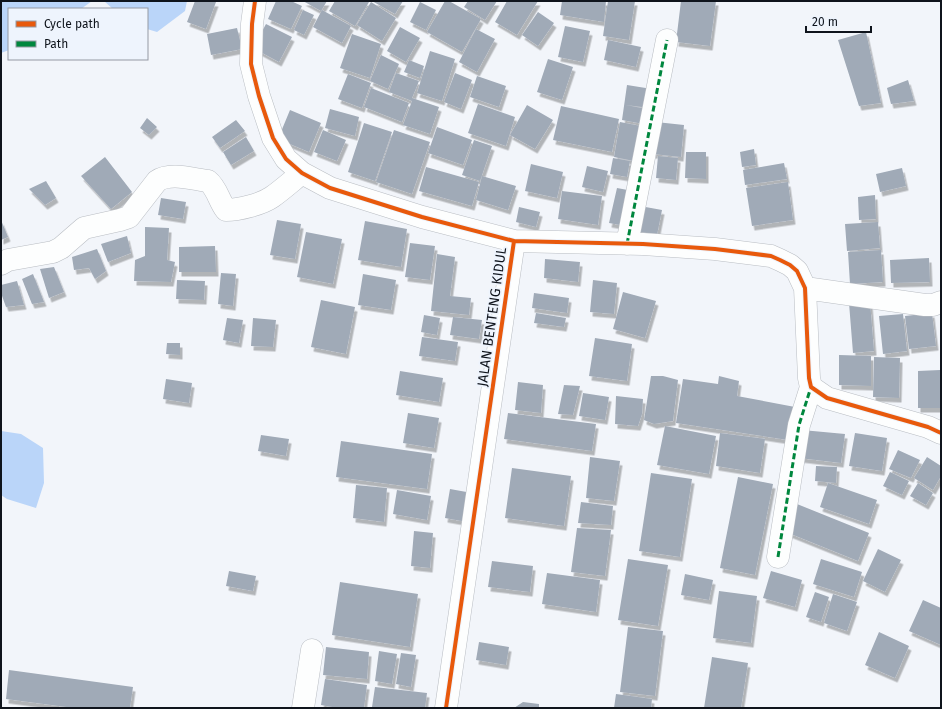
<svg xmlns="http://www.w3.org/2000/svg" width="942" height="709" viewBox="0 0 942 709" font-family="'Fira Sans',sans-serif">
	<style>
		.forest { fill: #bad5f9 }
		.building { fill: #a0aab7; filter: url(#shadow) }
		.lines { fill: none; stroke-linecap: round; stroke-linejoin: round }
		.minor-casing { stroke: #b9bdc3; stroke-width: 23 }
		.minor { stroke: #fdfefe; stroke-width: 22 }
		.quiet { stroke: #00873e; stroke-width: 3; stroke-dasharray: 6 3; stroke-linecap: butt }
		.cycleway-casing { stroke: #eef4fd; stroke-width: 6 }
		.cycleway { stroke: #e8590c; stroke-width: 4 }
		.labels { text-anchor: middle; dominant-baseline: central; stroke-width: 3.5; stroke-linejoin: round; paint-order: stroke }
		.street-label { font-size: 14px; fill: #0f141c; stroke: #eef4fd }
	</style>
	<defs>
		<filter id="shadow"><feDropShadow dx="2.5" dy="4.5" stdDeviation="0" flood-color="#0004"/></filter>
	</defs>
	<rect width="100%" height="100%" fill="#f2f5fa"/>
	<!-- forest -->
	<path class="forest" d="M1 1H92L81 9H9V50L1 53Z
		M104 1H187L185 11 157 32 147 29V9H113Z
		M1 431 21 434 43 448 44 483 36 508 7 499 1 495Z"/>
	<!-- building -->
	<path class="building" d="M195 1 216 2 206 29 187 22Z
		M276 1H291L302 6 291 29 268 19Z
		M303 1H327L321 11Z
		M335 1H368L369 2 355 26 329 11Z
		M372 1H403L395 14Z
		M445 1H449L481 19 462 52 427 32Z
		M468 1H497L485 20 464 7Z
		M507 1H538L517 35 495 22Z
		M562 1H606L604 22 560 15Z
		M608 1H635L629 40 603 36Z
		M681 1H716L710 46 676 42Z
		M371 2 396 18 382 41 357 25Z
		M420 2 436 10 426 30 410 22Z
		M303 10 314 15 304 35 294 30Z
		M322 10 351 26 342 43 313 27Z
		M538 12 554 23 538 46 522 35Z
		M266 24 292 37 279 62 253 48Z
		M565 26 590 31 583 62 558 57Z
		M400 27 420 38 406 62 387 51Z
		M237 28 242 49 211 55 207 34Z
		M476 29 495 39 477 72 459 62Z
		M866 32 881 103 859 106 838 40Z
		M352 34 381 44 370 78 340 68Z
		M608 40 641 47 636 67 604 60Z
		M430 51 455 59 442 101 417 93Z
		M381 55 399 64 388 89 370 81Z
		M548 59 573 67 562 100 537 92Z
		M409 60 424 66 420 78 404 72Z
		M396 73 419 81 412 98 439 107 430 134 403 125 412 101 389 92Z
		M455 73 472 80 461 109 444 102Z
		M348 74 371 83 362 108 338 99Z
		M477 76 506 86 499 107 470 97Z
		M908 80 914 101 891 104 887 88Z
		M627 85 652 89 650 108 626 105 652 110 649 125 622 120Z
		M371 88 409 103 402 122 364 107Z
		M478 104 515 117 506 146 468 133Z
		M527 105 553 120 535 149 510 135Z
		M561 106 619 119 612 152 553 140Z
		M330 109 359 117 355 136 325 128Z
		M290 110 321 123 309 152 278 139Z
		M147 118 157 127 149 135 140 128Z
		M236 120 245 131 220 148 212 137Z
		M620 122 646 127 639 162 614 157Z
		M656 122 684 125 681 157 653 154Z
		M364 123 392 132 375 181 348 172Z
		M437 127 472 140 463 165 428 153Z
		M323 130 346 140 337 161 314 152Z
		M394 130 430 142 412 194 376 182Z
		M246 137 254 151 231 165 223 152Z
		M474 140 492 146 480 181 462 175Z
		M754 149 756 165 742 167 740 152Z
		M686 152H706V179L685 178Z
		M658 156 678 158 676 180 656 178Z
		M105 157 132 192 111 209 81 176Z
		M613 158 630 161 627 177 610 174Z
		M784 163 787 179 745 185 743 170Z
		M531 164 563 172 557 198 525 191Z
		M587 166 608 171 603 192 582 187Z
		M426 167 479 182 472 206 419 191Z
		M902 168 906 186 880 192 876 174Z
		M482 176 516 186 508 210 476 200Z
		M46 181 56 198 45 205 29 189Z
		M788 182 793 220 752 226 746 188Z
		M617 188 633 191 626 226 609 223Z
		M562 191 602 196 598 225 558 219Z
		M875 195 876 219 859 220 858 197Z
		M161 198 186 202 183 219 158 215Z
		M640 206 662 210 657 235 636 231Z
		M519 207 540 212 536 227 516 222Z
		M1 220 8 237 1 240Z
		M277 220 301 224 295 259 270 255Z
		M365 221 407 229 401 267 358 260Z
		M878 222 880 248 847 251 845 224Z
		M145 227 169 228 167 260 175 262 171 282 134 281 135 260 145 256Z
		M306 232 342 239 333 284 297 277Z
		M127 236 131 253 108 262 101 244Z
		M410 243 435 246 430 280 405 277Z
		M215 246 216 272H179V247Z
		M97 249 106 271 95 279 89 268 74 270 72 257Z
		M881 250 883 282 850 284 848 252Z
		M437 254 455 257 450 296 471 298 469 315 431 311Z
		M929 258 930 282 891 283 890 260Z
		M545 259 580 262 578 282 544 278Z
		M54 267 64 292 49 298 40 269Z
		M221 273 236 274 233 306 218 304Z
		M33 274 44 302 32 304 22 279Z
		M363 274 396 280 391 310 358 305Z
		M177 280 205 281 204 300 176 299Z
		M593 280 617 283 614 314 590 312Z
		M17 281 24 305 6 307 1 293V285Z
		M623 292 656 301 645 338 613 329Z
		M534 293 569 298 567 313 532 308Z
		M321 300 355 307 346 354 311 347Z
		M870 302 874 351 853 353 849 303Z
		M536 313 566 318 564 327 534 323Z
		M932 313 936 346 909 349 905 316Z
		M903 314 907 351 883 354 879 316Z
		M424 315 440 318 437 335 421 332Z
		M453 317 482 320 479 339 450 335Z
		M227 318 243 320 239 343 223 340Z
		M253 318 276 320 273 347 251 346Z
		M422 337 458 342 455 361 419 356Z
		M595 338 632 344 627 381 589 376Z
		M167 343H180V355L166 354Z
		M839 355 871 356V386L839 385Z
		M874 357 900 358 899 398 873 397Z
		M940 370V408H918V371Z
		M400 371 443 378 439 402 396 395Z
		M651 376H663L678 380 673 421 654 424 644 420Z
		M719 376 739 381 737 396 795 407 788 440 676 423 683 379 718 384Z
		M166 379 192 383 189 403 163 399Z
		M518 382 543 385 541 413 515 410Z
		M564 385 580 386 573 415 558 414Z
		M583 393 609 397 605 420 579 416Z
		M616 396 643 399 642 414 638 426 615 424Z
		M408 413 439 418 434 448 403 443Z
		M508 413 596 424 592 451 504 439Z
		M665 426 716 436 709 474 657 465Z
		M802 430 845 434 841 463 799 458Z
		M720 433 765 439 760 473 716 466Z
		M855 433 887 438 882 471 849 466Z
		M261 435 289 439 286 456 258 451Z
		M341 441 432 454 427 489 336 477Z
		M898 450 920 460 911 478 889 469Z
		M590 457 620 461 614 501 586 498Z
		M927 457 941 466V476L933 490 914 478Z
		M816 466 837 467 836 483 815 481Z
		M512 468 571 476 564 526 505 518Z
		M890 472 909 481 902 495 883 486Z
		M651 473 692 479 680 557 639 551Z
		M738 477 773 484 755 575 720 568Z
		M828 483 877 500 869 524 820 507Z
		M918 483 933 493 926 505 910 496Z
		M356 485 387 488 384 522 353 518Z
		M450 489 472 493 467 522 445 518Z
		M397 490 431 496 427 520 393 514Z
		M581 502 613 506 611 525 578 523Z
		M797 504 869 533 858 561 786 532Z
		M577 528 611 530 605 576 571 572Z
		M414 531 433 533 430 568 411 566Z
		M878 549 901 560 885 592 863 581Z
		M628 559 668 565 658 626 618 620Z
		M821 559 862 572 854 597 813 584Z
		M492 561 533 566 530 592 488 587Z
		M229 571 256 576 253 591 226 586Z
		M771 571 802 580 795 607 763 598Z
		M547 573 600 580 596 612 542 604Z
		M685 574 713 580 709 600 681 595Z
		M340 582 418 594 410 647 332 635Z
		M719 591 757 596 751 643 713 638Z
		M815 592 829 597 821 622 806 617Z
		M833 594 857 602 847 631 824 623Z
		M923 600 941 608V645L909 631Z
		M628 627 663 631 655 696 620 692Z
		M879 632 909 646 895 678 865 665Z
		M479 642 509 647 506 665 476 660Z
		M326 647 369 652 367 679 323 675Z
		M379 651 397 654 392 684 375 681Z
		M401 653 416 655 411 687 396 684Z
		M712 657 748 663 741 708H704Z
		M9 670 133 687 130 708H74L6 699Z
		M325 679 367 685 364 708H338L321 705Z
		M375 687 427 693 425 708 372 707Z
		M616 694 652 699 651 708H614Z
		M523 702 539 704V708H514Z"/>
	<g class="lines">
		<!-- minor casing -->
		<g class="minor-casing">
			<path id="minor" d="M255 1 252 24 251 64 259 96 273 138 286 159 302 173 330 188 422 217 514 241 446 708
				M514 241 643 244 715 249 771 256 780 260 790 265 797 271 805 288 809 378 811 387 827 398 928 427 941 433
				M627 244 667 40
				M1 264 8 260 53 252 61 248 84 228 120 220 129 217 157 181C170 172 192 179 208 181 217 188 219 201 226 210 239 210 262 204 272 197 282 190 292 181 302 173
				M805 288 925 305H933L941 302
				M778 557 799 425 811 387
				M303 708 312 650"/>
		</g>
		<!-- minor -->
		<use href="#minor" class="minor"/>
		<!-- quiet -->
		<path class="quiet" d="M627 244 667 40
			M778 557 799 425 811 387"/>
		<!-- cycleway casing -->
		<g class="cycleway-casing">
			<path id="cycleway" d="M255 1 252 24 251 64 259 96 273 138 286 159 302 173 330 188 422 217 514 241 446 708
				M514 241 643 244 715 249 771 256 780 260 790 265 797 271 805 288 809 378 811 387 827 398 928 427 941 433"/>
		</g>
		<!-- cycleway -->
		<use href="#cycleway" class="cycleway"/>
	</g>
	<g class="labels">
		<!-- street labels -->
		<g class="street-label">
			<text transform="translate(492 317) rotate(-82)">JALAN BENTENG KIDUL</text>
		</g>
	</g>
	<!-- border -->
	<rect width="942" height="709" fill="none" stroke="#0f141c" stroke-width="4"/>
	<!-- legend -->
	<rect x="8" y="8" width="140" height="52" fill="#eef4fd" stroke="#959aa3"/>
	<rect x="16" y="21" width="20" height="6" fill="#e8590c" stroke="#959aa3"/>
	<text x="44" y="28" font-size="12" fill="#0f141c">Cycle path</text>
	<rect x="16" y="41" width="20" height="6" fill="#00873e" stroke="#959aa3"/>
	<text x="44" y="48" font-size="12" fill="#0f141c">Path</text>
	<!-- scale -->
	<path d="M806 26v6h65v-6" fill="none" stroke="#0f141c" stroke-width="2"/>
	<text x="812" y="26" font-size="12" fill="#0f141c" stroke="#eef4fd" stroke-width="3" paint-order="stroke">20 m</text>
</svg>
